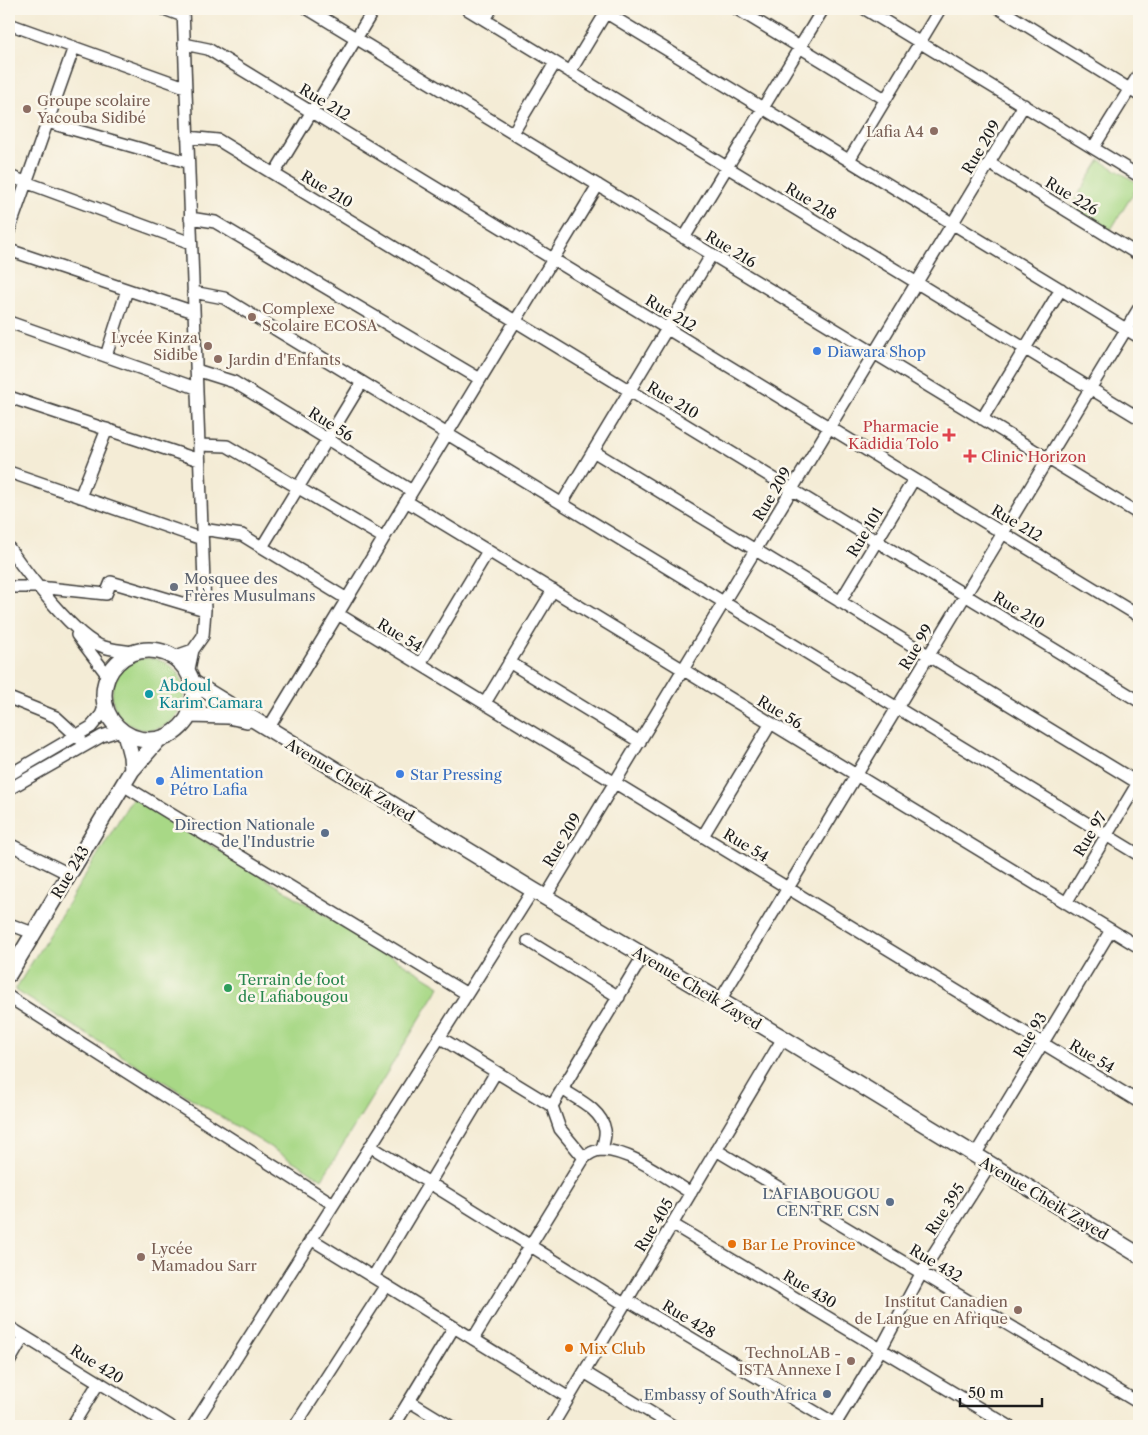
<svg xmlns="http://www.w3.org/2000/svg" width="1148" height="1435" viewBox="0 0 1148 1435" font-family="'Libre Caslon Text',serif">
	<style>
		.green { fill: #a8d886; stroke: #627a51 }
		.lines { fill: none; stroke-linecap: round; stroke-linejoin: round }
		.minor-casing { stroke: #3c3b38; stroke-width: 14 }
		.major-casing { stroke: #3c3b38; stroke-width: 18 }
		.minor { stroke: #fff; stroke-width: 11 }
		.major { stroke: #fff; stroke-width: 15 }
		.education-dot { fill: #8d6e63; stroke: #fbf7ec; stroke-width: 2 }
		.shop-dot { fill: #3f7fe0; stroke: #fbf7ec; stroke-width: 2 }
		.health-dot { fill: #e0444e; stroke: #fbf7ec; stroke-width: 2 }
		.worship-dot { fill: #6b7280; stroke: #fbf7ec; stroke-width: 2 }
		.culture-dot { fill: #0f9aa8; stroke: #fbf7ec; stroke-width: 2 }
		.service-dot { fill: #5c6f8a; stroke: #fbf7ec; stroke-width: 2 }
		.leisure-dot { fill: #2e9e5b; stroke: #fbf7ec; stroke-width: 2 }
		.food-dot { fill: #e8710a; stroke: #fbf7ec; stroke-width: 2 }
		.labels { text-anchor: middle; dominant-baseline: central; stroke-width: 5; stroke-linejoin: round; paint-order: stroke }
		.education-label { font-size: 15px; fill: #785e54; stroke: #fbf7ec; text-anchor: start }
		.street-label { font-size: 15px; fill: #1c1c1c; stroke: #fbf7ec }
		.shop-label { font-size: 15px; fill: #366cbe; stroke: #fbf7ec; text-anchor: start }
		.health-label { font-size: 15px; fill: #be3a42; stroke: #fbf7ec; text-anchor: end }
		.worship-label { font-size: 15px; fill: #5b616d; stroke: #fbf7ec; text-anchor: start }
		.culture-label { font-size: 15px; fill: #0d838f; stroke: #fbf7ec; text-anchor: start }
		.service-label { font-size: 15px; fill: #4e5e75; stroke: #fbf7ec; text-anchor: end }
		.leisure-label { font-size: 15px; fill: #27864d; stroke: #fbf7ec; text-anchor: start }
		.food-label { font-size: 15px; fill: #c56008; stroke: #fbf7ec; text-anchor: start }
	</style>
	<rect width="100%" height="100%" fill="#fbf7ec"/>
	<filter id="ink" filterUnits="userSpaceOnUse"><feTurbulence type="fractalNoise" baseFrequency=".02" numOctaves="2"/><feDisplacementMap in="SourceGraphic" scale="10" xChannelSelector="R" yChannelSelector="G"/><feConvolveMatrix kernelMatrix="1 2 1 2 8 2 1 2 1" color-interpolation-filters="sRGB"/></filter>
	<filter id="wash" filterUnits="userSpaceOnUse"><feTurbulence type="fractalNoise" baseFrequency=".0096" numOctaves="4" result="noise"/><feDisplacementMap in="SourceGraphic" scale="20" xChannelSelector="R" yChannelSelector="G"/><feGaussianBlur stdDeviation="1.12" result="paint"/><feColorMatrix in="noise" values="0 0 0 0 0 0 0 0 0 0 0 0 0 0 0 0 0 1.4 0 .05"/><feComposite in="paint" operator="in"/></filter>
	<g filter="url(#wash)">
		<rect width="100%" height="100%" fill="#f4ecd6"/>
		<!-- green -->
		<path class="green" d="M1100 160 1139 184 1110 231 1071 206Z
			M112 694a36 36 0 1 1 72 0a36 36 0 1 1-72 0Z
			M133 797 440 986 322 1179 15 990Z"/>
	</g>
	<g filter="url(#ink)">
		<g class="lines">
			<!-- minor casing -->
			<g class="minor-casing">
				<path id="minor" d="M164 9 183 16
					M183 9 205 610 203 636 193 650 188 674
					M308 9 1139 514
					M467 9 1139 418
					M600 9 1139 337
					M737 9 885 99
					M865 9 1139 176
					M1000 9 1139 95
					M485 20 491 9
					M9 24 185 87
					M184 44 208 49 1139 616
					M570 72 608 9
					M47 122 187 162
					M513 133 555 63
					M187 137 218 140 1139 701
					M1093 148 1139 74
					M849 160 940 9
					M989 163 1139 255
					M274 174 374 9
					M9 176 191 243
					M190 218 215 222 480 379
					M9 231 74 47
					M684 238 823 9
					M9 250 194 312
					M193 292 224 298 1139 855
					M9 322 196 388
					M106 356 127 290
					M196 370 234 382 412 491
					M9 397 199 460
					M982 419 1061 289
					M199 445 227 446 384 538
					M593 451 1138 783
					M9 472 202 539
					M80 497 107 429
					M406 501 1139 947
					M562 503 712 254
					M202 529 242 535 347 599
					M262 547 362 382
					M9 548C26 572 76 639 104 647 113 650 124 651 134 652
					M9 587H38L106 594 111 582 205 610
					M840 602 914 479
					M338 614 1139 1102
					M77 635 108 676
					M173 657 193 650
					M509 662 640 742
					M420 664 488 551
					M9 698 56 717 81 740
					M485 703 553 590
					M268 729 598 185
					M9 775 91 727 101 715 105 705
					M123 785 467 994
					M9 789 102 736 121 730
					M703 836 771 723
					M9 844 69 874
					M545 898 1024 105
					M1066 903 1139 781
					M9 924 33 933
					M528 941 619 997
					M9 997 333 1204
					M719 1002 1139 308
					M439 1037 552 1106 560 1129 584 1158
					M562 1089C577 1099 602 1110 605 1130 606 1136 603 1144 602 1150
					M552 1106 643 956
					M370 1146 624 1304
					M716 1150 1139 1403
					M975 1155 1111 930
					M672 1224 1009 1426
					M311 1239 569 1398
					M373 1277 496 1072
					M627 1300 839 1426
					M9 1327 170 1426
					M473 1339 584 1158C589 1154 594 1150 602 1150 632 1151 666 1178 691 1193
					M9 1362 24 1336
					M584 1372 673 1426
					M409 1401 450 1426
					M72 1426 99 1382
					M193 1426 533 890
					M295 1426 386 1285
					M394 1426 454 1327
					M552 1426 783 1038
					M834 1426 881 1349 922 1272 990 1165"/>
			</g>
			<!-- major casing -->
			<g class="major-casing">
				<path id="major" d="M104 695a45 45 0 1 1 90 0a45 45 0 1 1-90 0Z
					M192 682 533 890 783 1038 1139 1255
					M189 715 228 716 247 720
					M125 733 131 756 132 770
					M9 974 132 770 159 739"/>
			</g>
			<!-- minor -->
			<use href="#minor" class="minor"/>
			<!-- major -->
			<use href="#major" class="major"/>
		</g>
	</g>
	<!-- markers -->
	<g class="education-dot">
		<circle cx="27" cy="109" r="5"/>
		<circle cx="934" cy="131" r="5"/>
		<circle cx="252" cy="317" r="5"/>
		<circle cx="208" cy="346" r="5"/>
		<circle cx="218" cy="359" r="5"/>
		<circle cx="141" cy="1257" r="5"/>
		<circle cx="1018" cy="1310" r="5"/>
		<circle cx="851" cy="1361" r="5"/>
	</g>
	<g class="shop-dot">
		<circle cx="817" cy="351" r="5"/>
		<circle cx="400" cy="774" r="5"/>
		<circle cx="160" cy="781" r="5"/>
	</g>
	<g class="health-dot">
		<path d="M946.5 427.5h5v5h5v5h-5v5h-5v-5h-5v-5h5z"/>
		<path d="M967.5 448.5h5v5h5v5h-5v5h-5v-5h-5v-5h5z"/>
	</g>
	<circle class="worship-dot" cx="174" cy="587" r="5"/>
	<circle class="culture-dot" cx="149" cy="694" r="5"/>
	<g class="service-dot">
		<circle cx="325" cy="833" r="5"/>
		<circle cx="890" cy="1202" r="5"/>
		<circle cx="827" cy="1394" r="5"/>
	</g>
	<circle class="leisure-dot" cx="228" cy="988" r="5"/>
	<g class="food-dot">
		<circle cx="732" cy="1244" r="5"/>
		<circle cx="569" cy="1348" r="5"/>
	</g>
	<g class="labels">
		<!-- education labels -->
		<g class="education-label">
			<text x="37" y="100">Groupe scolaire<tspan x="37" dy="17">Yacouba Sidibé</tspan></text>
			<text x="924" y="131" text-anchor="end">Lafia A4</text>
			<text x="262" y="308">Complexe<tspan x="262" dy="17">Scolaire ECOSA</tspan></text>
			<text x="198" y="337" text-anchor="end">Lycée Kinza<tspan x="198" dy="17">Sidibe</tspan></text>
			<text x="228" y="359">Jardin d'Enfants</text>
			<text x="151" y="1248">Lycée<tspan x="151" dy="17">Mamadou Sarr</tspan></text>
			<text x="1008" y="1301" text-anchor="end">Institut Canadien<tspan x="1008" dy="17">de Langue en Afrique</tspan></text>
			<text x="841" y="1352" text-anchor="end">TechnoLAB -<tspan x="841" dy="17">ISTA Annexe I</tspan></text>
		</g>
		<!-- street labels -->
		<g class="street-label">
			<text transform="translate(325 102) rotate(31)">Rue 212</text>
			<text transform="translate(981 147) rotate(-59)">Rue 209</text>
			<text transform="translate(327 189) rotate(31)">Rue 210</text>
			<text transform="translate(1072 196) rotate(31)">Rue 226</text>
			<text transform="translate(811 201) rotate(31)">Rue 218</text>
			<text transform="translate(731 249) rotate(31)">Rue 216</text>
			<text transform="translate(671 313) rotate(31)">Rue 212</text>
			<text transform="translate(673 400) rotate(31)">Rue 210</text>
			<text transform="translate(331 424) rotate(32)">Rue 56</text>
			<text transform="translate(772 494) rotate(-59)">Rue 209</text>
			<text transform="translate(1017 523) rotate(31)">Rue 212</text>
			<text transform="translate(865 532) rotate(-59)">Rue 101</text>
			<text transform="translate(1019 610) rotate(31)">Rue 210</text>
			<text transform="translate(400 635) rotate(31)">Rue 54</text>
			<text transform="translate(916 647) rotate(-59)">Rue 99</text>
			<text transform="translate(780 712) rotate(31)">Rue 56</text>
			<text transform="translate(350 780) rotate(31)">Avenue Cheik Zayed</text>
			<text transform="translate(1090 834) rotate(-59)">Rue 97</text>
			<text transform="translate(562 840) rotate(-59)">Rue 209</text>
			<text transform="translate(746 845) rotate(31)">Rue 54</text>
			<text transform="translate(70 872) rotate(-59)">Rue 243</text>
			<text transform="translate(697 988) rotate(31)">Avenue Cheik Zayed</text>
			<text transform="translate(1030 1035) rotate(-59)">Rue 93</text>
			<text transform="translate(1092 1056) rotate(31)">Rue 54</text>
			<text transform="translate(1044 1198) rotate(31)">Avenue Cheik Zayed</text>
			<text transform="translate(945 1209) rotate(-57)">Rue 395</text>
			<text transform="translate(654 1225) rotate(-59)">Rue 405</text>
			<text transform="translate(936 1263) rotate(31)">Rue 432</text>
			<text transform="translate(810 1289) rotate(31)">Rue 430</text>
			<text transform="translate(689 1319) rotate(31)">Rue 428</text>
			<text transform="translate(97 1364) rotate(32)">Rue 420</text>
		</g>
		<!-- shop labels -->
		<g class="shop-label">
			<text x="827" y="351">Diawara Shop</text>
			<text x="170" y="772">Alimentation<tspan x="170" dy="17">Pétro Lafia</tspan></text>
			<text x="410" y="774">Star Pressing</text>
		</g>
		<!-- health labels -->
		<g class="health-label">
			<text x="939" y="426">Pharmacie<tspan x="939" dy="17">Kadidia Tolo</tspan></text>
			<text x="981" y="456" text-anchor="start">Clinic Horizon</text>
		</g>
		<!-- worship labels -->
		<g class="worship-label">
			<text x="184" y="578">Mosquee des<tspan x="184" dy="17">Frères Musulmans</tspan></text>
		</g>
		<!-- culture labels -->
		<g class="culture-label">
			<text x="159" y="685">Abdoul<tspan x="159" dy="17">Karim Camara</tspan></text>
		</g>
		<!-- service labels -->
		<g class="service-label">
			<text x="315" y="824">Direction Nationale<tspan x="315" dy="17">de l'Industrie</tspan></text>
			<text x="880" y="1193">LAFIABOUGOU<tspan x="880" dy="17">CENTRE CSN</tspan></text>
			<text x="817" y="1394">Embassy of South Africa</text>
		</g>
		<!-- leisure labels -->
		<g class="leisure-label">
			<text x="238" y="979">Terrain de foot<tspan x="238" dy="17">de Lafiabougou</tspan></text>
		</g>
		<!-- food labels -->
		<g class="food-label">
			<text x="742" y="1244">Bar Le Province</text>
			<text x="579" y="1348">Mix Club</text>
		</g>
	</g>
	<!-- margin -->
	<rect width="1148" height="1435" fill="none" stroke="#fbf7ec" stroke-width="30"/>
	<!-- scale -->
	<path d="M960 1398v8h82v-8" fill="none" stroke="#1c1c1c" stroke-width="2.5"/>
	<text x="968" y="1398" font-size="15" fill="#1c1c1c" stroke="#fbf7ec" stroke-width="4" paint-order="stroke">50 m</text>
</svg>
